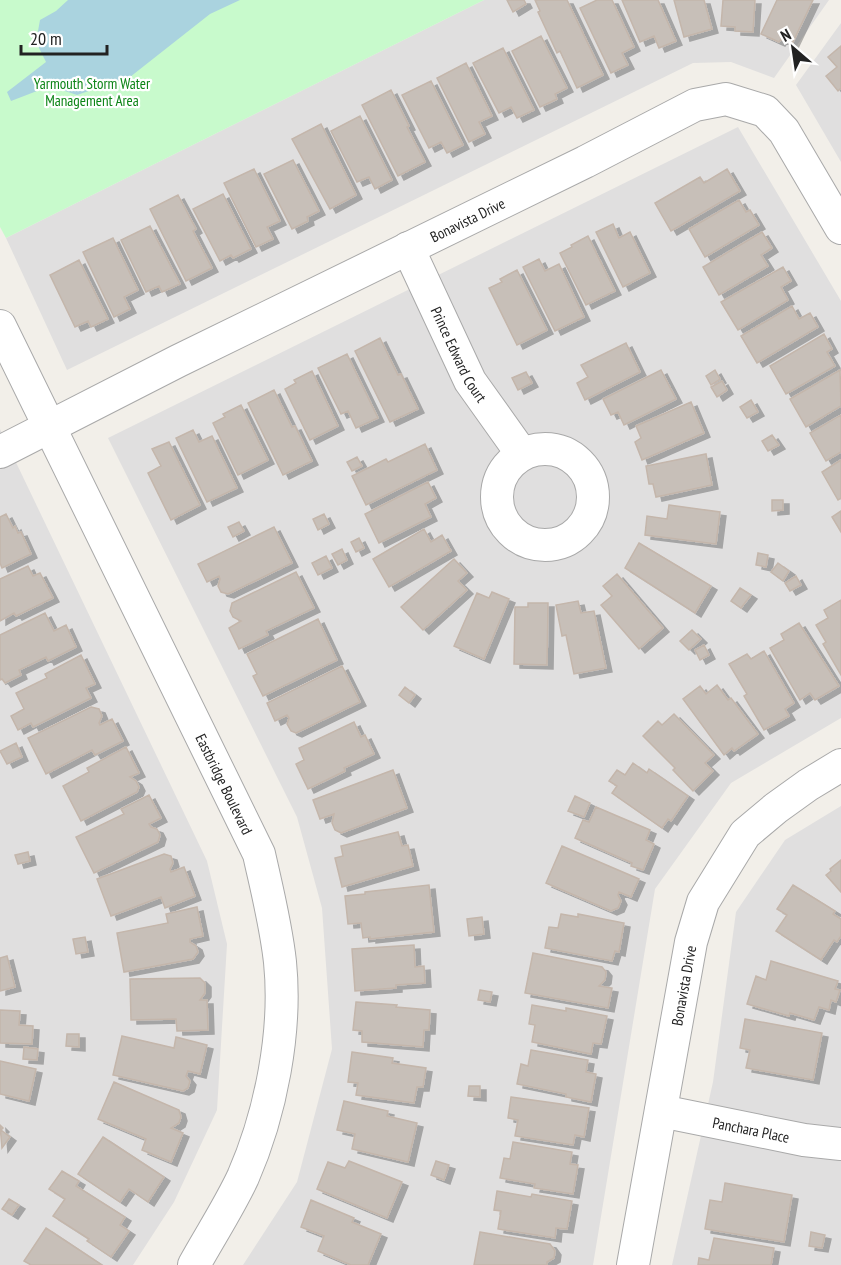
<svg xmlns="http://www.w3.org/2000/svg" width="841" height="1265" viewBox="0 0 841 1265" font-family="'PT Sans Narrow',sans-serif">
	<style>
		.residential { fill: #e0dfdf }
		.park { fill: #c8facc }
		.water { fill: #aad3df }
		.building { fill: #c7bfb8; stroke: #c4b6ab; stroke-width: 1.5; filter: url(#shadow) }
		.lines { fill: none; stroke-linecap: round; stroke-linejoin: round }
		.street-casing { stroke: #a9a9a9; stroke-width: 34 }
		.street { stroke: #fff; stroke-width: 32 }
		.labels { text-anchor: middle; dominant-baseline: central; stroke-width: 4.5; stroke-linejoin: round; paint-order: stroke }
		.park-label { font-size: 15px; fill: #0c8416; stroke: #fff }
		.street-label { font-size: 15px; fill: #222; stroke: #fff }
	</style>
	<defs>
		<filter id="shadow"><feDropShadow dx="6" dy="4" stdDeviation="0" flood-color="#0004"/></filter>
	</defs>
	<rect width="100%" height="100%" fill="#f2efe9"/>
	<!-- residential -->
	<path class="residential" d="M484 0H829L774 78 731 62 693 63 67 370 6 238Z
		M841 23V162L796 85Z
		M738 127 841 301V718L731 783 655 889 593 1265H243L297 1182 332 1049 322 908 297 817 108 438Z
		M0 429 207 861 227 944 217 1110 174 1202 133 1265H0Z
		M841 806V1265H672L713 1082 736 912 785 840Z"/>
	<!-- park -->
	<path class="park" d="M0 0H484L6 238 0 227Z"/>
	<!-- water -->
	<path class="water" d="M68 0H240L210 14 130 77 77 95 50 86 11 101 7 92 46 62 36 42 40 20 56 11Z"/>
	<!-- building -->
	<path class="building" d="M507 0H524L526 4 513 12Z
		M535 0H567L603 75 577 88 560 51 557 53 538 12 540 11Z
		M597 0H612L634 47 622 53 628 65 611 73 580 8Z
		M622 0H658L676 41 659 48 654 36 640 42Z
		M674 0H704L712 29 684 37Z
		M723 0H755L753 32 735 31V27L721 26Z
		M777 0H813L792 44 781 39 779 42 761 34Z
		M541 36 567 88 555 94 557 99 540 107 512 51Z
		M841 46V88L838 91 826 76 837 67 828 57Z
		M503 48 534 110 517 118 511 107 499 113 473 63Z
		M466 63 492 116 479 122 485 134 469 142 437 78Z
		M431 81 463 145 447 153 441 142 429 148 402 95Z
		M391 90 409 126 407 127 425 162 398 176 362 105Z
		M360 116 392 180 375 189 369 177 357 182 331 131Z
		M321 124 356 195 330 209 292 139Z
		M293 160 319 211 307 217 308 221 292 229 264 174Z
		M254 169 280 221 267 227 273 239 256 247 224 183Z
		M727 169 740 191 671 231 655 203 700 177 704 183Z
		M223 194 251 249 233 258 231 255 220 261 193 209Z
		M178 195 196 229 193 231 212 268 186 281 150 209Z
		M739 200 746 212 750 210 759 225 705 257 689 229Z
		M613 224 619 238 630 232 650 273 623 287 596 232Z
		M150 226 180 284 162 292 159 286 146 292 121 240Z
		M762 232 772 248 761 255 768 266 719 295 703 267Z
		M588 236 615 291 586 305 560 253 572 247 571 245Z
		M113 238 138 290 124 297 130 309 114 317 83 252Z
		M539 259 545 271 559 264 584 317 555 331 523 267Z
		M79 260 108 319 91 327 88 321 75 327 50 275Z
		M783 267 791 281 781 287 788 300 738 330 721 302Z
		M517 270 547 330 517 345 489 288 502 282 500 279Z
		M792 306 799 319 810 313 818 327 757 363 741 336Z
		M824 334 832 349 827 352 835 366 786 394 770 366Z
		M380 338 398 375 401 374 418 409 390 422 355 351Z
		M626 343 640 372 585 400 577 383 588 377 581 365Z
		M347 354 378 418 356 428 348 411 341 414 318 368Z
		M661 370 676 399 624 425 618 412 611 415 603 399Z
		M715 370 720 379 711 385 706 376Z
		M840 370 841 406 806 427 790 399Z
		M312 371 338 426 310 440 285 389 296 383 294 380Z
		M526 372 532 383 518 390 512 378Z
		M722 381 727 390 717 397 711 387Z
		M274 390 292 427 295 426 312 461 283 475 248 403Z
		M751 400 758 412 747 418 740 407Z
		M691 402 704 433 642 460 635 442 641 438 636 426Z
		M241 405 268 460 238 475 213 423 225 417 223 414Z
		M841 415V452L826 461 810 433Z
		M193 430 199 442 212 436 237 488 207 502 176 438Z
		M772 435 779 445 768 451 762 441Z
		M169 442 200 505 171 520 148 473 161 466 152 449Z
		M425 444 437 470 366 505 352 476 386 459 388 462Z
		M706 454 712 485 656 497 653 484H649L646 466Z
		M357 457 362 466 352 471 347 462Z
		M841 460V498L838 500 822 472Z
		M428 482 436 498 425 504 431 517 379 543 365 514Z
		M772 500H783V510L772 511Z
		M669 505 720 512 716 544 645 535 647 516 667 519Z
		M841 511V532L832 517Z
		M6 514 13 528 15 526 18 533 21 532 31 554 2 568 0 563V517Z
		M324 514 329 524 318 530 313 519Z
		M239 522 244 531 233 537 228 527Z
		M274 527 292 563 228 594 221 592 218 586 220 579 219 576 207 582 198 564Z
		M424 529 431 542 442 535 451 551 389 587 373 559Z
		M359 538 364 548 356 552 351 542Z
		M639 543 711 586 695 613 625 568Z
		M342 549 347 560 338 565 332 554Z
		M758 553 768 555 766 567 756 565Z
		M326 556 332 568 318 575 312 563Z
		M454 559 467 573 458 581 467 590 423 630 401 607Z
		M778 563 789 571 783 581 771 572Z
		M28 566 33 576 40 573 53 598 16 616 14 613 0 621V579Z
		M296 572 314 608 266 631 268 635 239 649 229 628 241 621 233 617 230 611 232 603Z
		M617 574 663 628 639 649 601 605 612 596 603 586Z
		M796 576 801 585 790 591 785 583Z
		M740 588 751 595 741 608 731 601Z
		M492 592 509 599 484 659 454 646 477 593 489 598Z
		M841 600V675L823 644 826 642 816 625 828 618 824 610Z
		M578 601 581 613 594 611 606 668 574 674 566 635 562 636 556 605Z
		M528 603H548L547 665 514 664 515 607H528Z
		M45 613 54 631 66 625 76 647 48 661 46 657 19 670 21 675 5 683 2 679 0 680V635Z
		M318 619 337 660 263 696 253 676 257 674 247 654Z
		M799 623 839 686 815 700 810 693 800 700 770 648 784 640 781 634Z
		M692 630 701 639 689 650 680 641Z
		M704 645 709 655 700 660 695 650Z
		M764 651 794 703 785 709 789 716 764 730 744 696 747 694 729 664 747 654 751 659Z
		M81 655 95 684 86 688 91 698 33 727 31 723 18 730 11 716 24 709 16 693 47 678 45 674Z
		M342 666 360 702 296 733 291 731 287 724 289 718 287 715 275 721 267 703Z
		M717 685 728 700 731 698 758 734 734 751 732 748 724 755 683 699 700 686 706 694Z
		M405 687 415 695 409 703 399 695Z
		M91 707 99 709 102 716 99 723 100 725 112 719 123 741 95 755 92 750 46 774 28 738Z
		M674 714 714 755 705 763 713 771 693 791 673 770 675 768 643 736 658 721 662 725Z
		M354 722 361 737 365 735 374 754 344 768 345 771 308 789 296 764 304 760 299 748Z
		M16 743 22 757 7 764 0 751Z
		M126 747 139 773 130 777 136 781 139 787 137 792 81 821 63 786 89 772 87 768Z
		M633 763 647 773 649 769 688 796 671 821 668 819 662 828 612 793 617 786 609 781 617 770 625 775Z
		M393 770 407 808 341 833 335 830 332 823 334 814 320 819 313 800Z
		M149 795 161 818 149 824 151 827 157 829 160 835 158 842 94 873 76 837 124 814 121 809Z
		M575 796 590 803 584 817 568 811Z
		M596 807 650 830 646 840 654 844 643 870 631 866 632 863 575 838 583 820 589 822Z
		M398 832 402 846 408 845 413 866 342 887 335 858 343 856 341 846Z
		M562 846 639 879 631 897 619 892 618 895 621 901 618 908 611 911 546 883Z
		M28 852 30 861 18 864 15 855Z
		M164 854 171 856 173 863 170 869 171 872 184 867 195 896 165 908 161 897 111 916 97 879Z
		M841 860V892L826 875 831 871 830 869Z
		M429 885 434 932 370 939V937L363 938 361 923 348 924 345 896 365 894V892Z
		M793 885 835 911 833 914 841 919V936L837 942 834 940 821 960 776 931 787 915 777 909Z
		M197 907 203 936 190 939V942L196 946 198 952 193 959 124 972 117 933 168 923 166 914Z
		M561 914 578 917V914L624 923 619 952 615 951 612 961 545 948 549 927 558 928Z
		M482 917 484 934 469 936 467 919Z
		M85 937 88 952 76 954 73 939Z
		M414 945 415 967 424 966 425 983 396 985V988L355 991 352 949Z
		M533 953 602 967 606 972 605 980 599 986 612 988 608 1008 525 993Z
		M7 956 15 987 0 991V958Z
		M771 961 838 981 835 989 840 990 836 1002 831 1000 829 1010 819 1007 814 1020 790 1013 789 1016 747 1004 756 976 766 980Z
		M200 978 205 983V993L200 1000H207L208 1030 177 1031 176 1019 131 1020 130 979Z
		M480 990 492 992 490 1002 478 1000Z
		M356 1002 397 1005 396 1007 430 1010 429 1030H424L423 1047 362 1042V1031L353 1030Z
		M532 1005 566 1011V1008L607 1016 601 1044 593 1043 591 1054 532 1042 535 1025 529 1024Z
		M0 1010 20 1011 19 1025 33 1026 32 1044 0 1043Z
		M745 1019 822 1033 813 1080 746 1068 750 1050 740 1048Z
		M67 1034H79V1047L66 1046Z
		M122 1036 174 1048 176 1037 207 1045 200 1074 188 1071 186 1076 190 1081 188 1088 183 1091 113 1075Z
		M24 1047 38 1049 37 1060 23 1059Z
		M531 1050 588 1060 586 1072 596 1074 591 1102 566 1097V1094L517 1084 521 1064 528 1066Z
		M352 1052 393 1058 392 1063 426 1068 423 1087H417L414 1103 356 1095 358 1083 348 1082Z
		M0 1061 36 1069 29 1101 0 1094Z
		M114 1082 179 1110 181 1117 179 1123 171 1128 183 1133 171 1162 142 1150 146 1139 98 1119Z
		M469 1086H480V1097L468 1096Z
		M511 1097 589 1108 584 1137 575 1135 573 1145 515 1136 518 1120 508 1118Z
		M344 1101 388 1111 387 1116 417 1123 408 1162 352 1149 355 1134 337 1130Z
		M0 1125 3 1128 1 1130 10 1137 2 1148Z
		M103 1137 164 1177 148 1202 129 1189 120 1202 78 1174Z
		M513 1142 572 1152 570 1164 578 1165 573 1194 534 1188 535 1184 500 1178 504 1158 510 1159Z
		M349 1161 402 1182 387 1218 317 1189 328 1162 345 1168Z
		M436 1161 449 1165 444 1180 431 1175Z
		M62 1171 79 1181 76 1186 125 1217 120 1225 129 1231 111 1257 87 1241 89 1239 53 1216 65 1199 49 1189Z
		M725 1183 792 1195 784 1242 705 1229 710 1200 722 1202Z
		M497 1191 531 1197 532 1194 572 1201 567 1229 556 1228 555 1238 498 1229 501 1211 494 1210Z
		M9 1199 19 1205 12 1215 2 1209Z
		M311 1200 354 1218 352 1222 381 1234 368 1265H351L318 1251 324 1236 301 1227Z
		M46 1228 102 1265H31L24 1261Z
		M480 1232 550 1244 555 1251 554 1258 547 1262V1265H474Z
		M811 1232 825 1235 822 1248 809 1246Z
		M714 1238 774 1248 771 1265H698L699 1258 709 1260Z"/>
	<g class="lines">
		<!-- street casing -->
		<g class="street-casing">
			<g id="street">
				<path id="s1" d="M408 248 470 381 522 454"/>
				<path id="s2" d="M0 326 259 854C267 890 276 925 280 962 287 1031 271 1113 243 1177 229 1207 210 1236 194 1265"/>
				<circle cx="545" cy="497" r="48"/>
				<path id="s3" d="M0 452 178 361 585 162 695 105 726 99 765 111 784 131 841 228"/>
				<path id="s4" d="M661 1111 804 1140 841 1144"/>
				<path id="s5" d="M633 1265 691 942 703 902 745 834 776 808 808 785 841 765"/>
			</g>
		</g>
		<!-- street -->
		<use href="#street" class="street"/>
	</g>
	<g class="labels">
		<!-- park labels -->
		<g class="park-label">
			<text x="92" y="83">Yarmouth Storm Water<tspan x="92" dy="17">Management Area</tspan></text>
		</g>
		<!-- street labels -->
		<g class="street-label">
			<text stroke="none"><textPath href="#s3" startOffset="522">Bonavista Drive</textPath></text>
			<text stroke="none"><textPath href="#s1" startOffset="118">Prince Edward Court</textPath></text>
			<text stroke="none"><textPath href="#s2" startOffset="510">Eastbridge Boulevard</textPath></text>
			<text stroke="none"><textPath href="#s5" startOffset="284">Bonavista Drive</textPath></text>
			<text stroke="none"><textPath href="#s4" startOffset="92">Panchara Place</textPath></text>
		</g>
	</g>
	<!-- north arrow -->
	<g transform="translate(793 48) rotate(331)" stroke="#ffffff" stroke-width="4.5" paint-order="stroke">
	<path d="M0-4.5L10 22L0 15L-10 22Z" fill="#222222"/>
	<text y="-9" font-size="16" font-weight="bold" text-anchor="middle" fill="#222222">N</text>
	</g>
	<!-- scale -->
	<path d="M21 45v9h86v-9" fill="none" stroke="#222222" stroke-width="3"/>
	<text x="30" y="45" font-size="18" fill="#222222" stroke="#ffffff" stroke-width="4.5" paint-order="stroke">20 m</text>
</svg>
